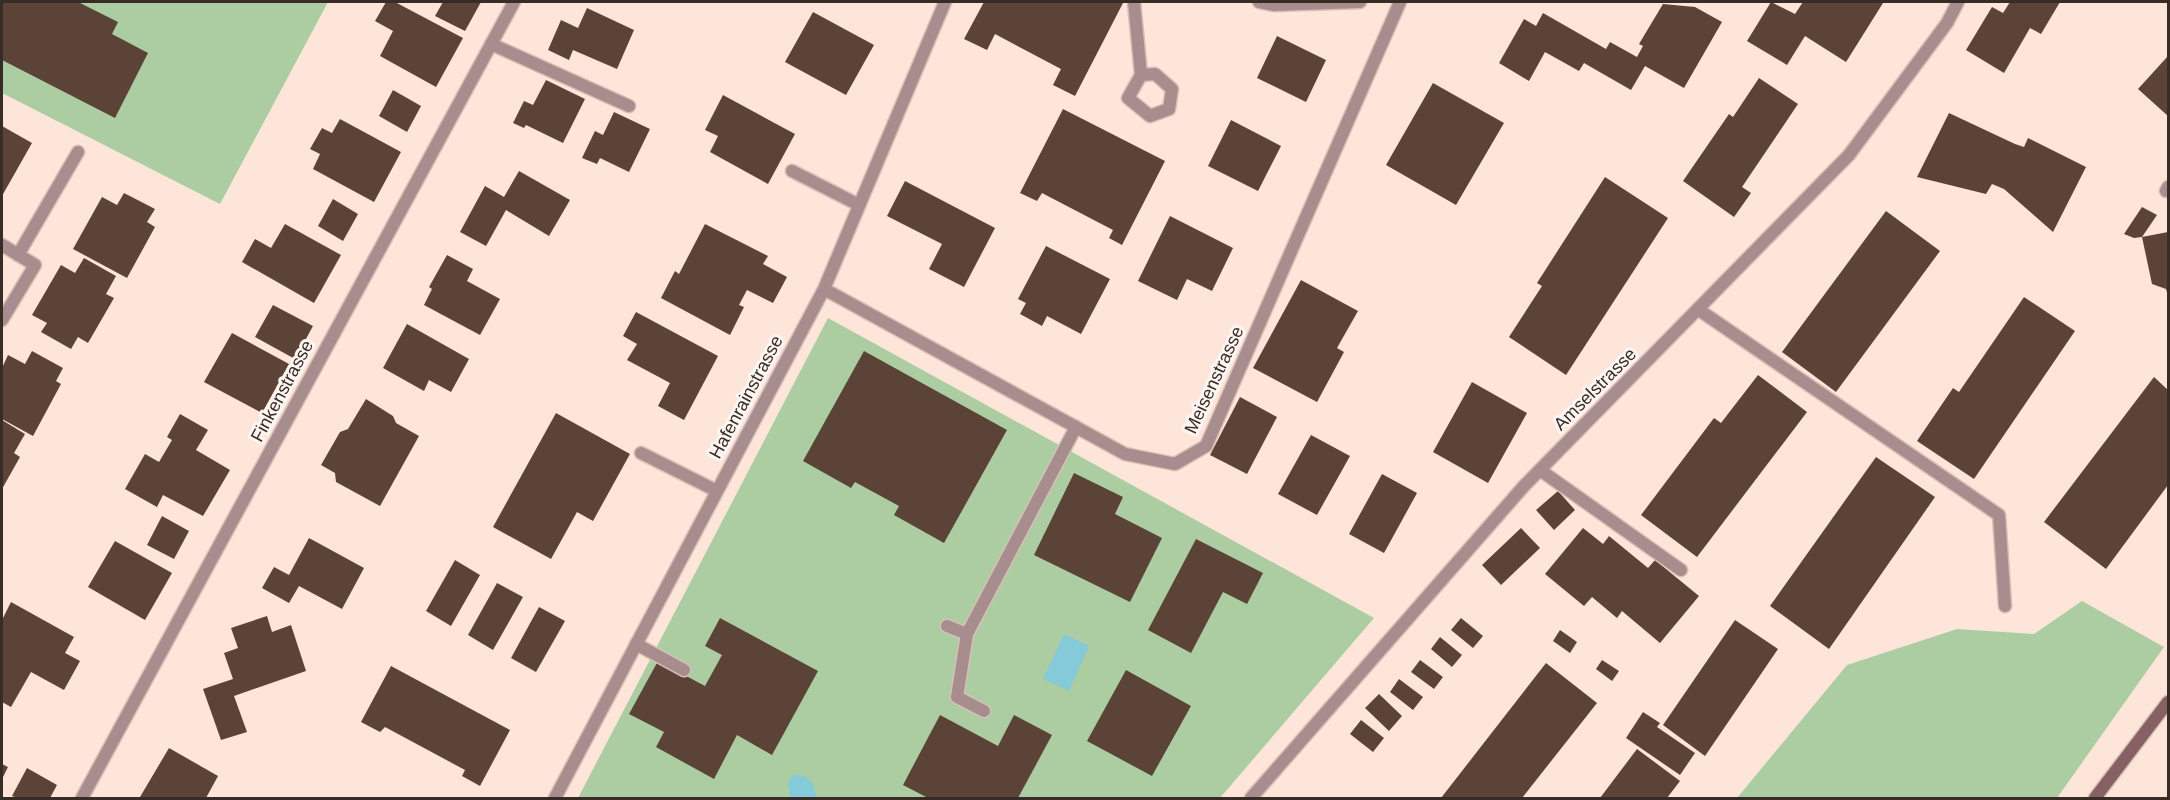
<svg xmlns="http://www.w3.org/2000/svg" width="2170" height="800" viewBox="0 0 2170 800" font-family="Helvetica,sans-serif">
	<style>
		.green { fill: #accda1 }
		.water { fill: #84cad9 }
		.building { fill: #5b4338 }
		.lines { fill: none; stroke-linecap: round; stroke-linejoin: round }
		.service-casing { stroke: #d5c0b6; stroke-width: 15 }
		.minor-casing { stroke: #d5c0b6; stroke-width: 15 }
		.secondary-casing { stroke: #d5c0b6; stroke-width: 15 }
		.service { stroke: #a88d8e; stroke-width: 12 }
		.minor { stroke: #a88d8e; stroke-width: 12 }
		.secondary { stroke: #866062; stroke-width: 12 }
		.labels { text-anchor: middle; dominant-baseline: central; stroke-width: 6; stroke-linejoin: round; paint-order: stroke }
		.street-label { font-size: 18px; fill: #372c26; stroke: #fdf6f3 }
	</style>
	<rect width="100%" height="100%" fill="#fde5da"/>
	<!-- green -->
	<path class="green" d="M2 2H328L220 204 2 93Z
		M828 318 1374 618 1220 798H578Z
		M2082 601 2164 647 2057 798H1737L1847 665 1957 629 2034 634Z"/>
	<!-- water -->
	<path class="water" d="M1064 634 1089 646 1069 691 1043 679Z
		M794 775 805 776 813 784 817 798H790L788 782Z"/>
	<!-- building -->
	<path class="building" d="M2 2H78L118 22 112 34 148 53 115 118 2 60Z
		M386 2H395L463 38 436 87 380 56 393 31 375 21Z
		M443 2H481L465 31 435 16Z
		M984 2H1120L1123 3 1075 96 1053 85 1061 69 995 34 987 50 964 39Z
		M1771 2 1795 14 1803 2 1883 3 1846 62 1805 36 1787 65 1747 41Z
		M2010 2H2060L2041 34 2030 28 2004 73 1966 50 1992 7 2003 13Z
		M1663 4 1695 7 1722 22 1684 88 1645 66 1631 90 1584 63 1579 71 1545 52 1529 81 1499 63 1524 19 1536 26 1543 13 1606 49 1610 42 1637 57 1643 46 1639 44Z
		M587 8 634 30 617 69 573 50 569 60 548 50 561 20 578 28Z
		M813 12 874 45 846 95 785 62Z
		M1277 36 1326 60 1306 102 1257 78Z
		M2168 56V116L2138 89Z
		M1759 78 1798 104 1742 187 1751 193 1734 217 1683 181 1729 114 1733 117Z
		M546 80 585 99 563 143 526 125 524 128 513 123 524 101 533 105Z
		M1433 83 1504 123 1456 205 1386 165Z
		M393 90 421 106 407 132 379 116Z
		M723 95 795 134 768 184 710 152 718 136 705 130Z
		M1063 109 1165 161 1122 245 1109 238 1113 230 1042 193 1037 201 1020 193Z
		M614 112 650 129 629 172 600 158 597 164 582 158 595 131 603 135Z
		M1949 113 2015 144 2024 147 2028 138 2086 167 2053 232 2004 189 1992 184 1986 194 1917 177Z
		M340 119 401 152 374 202 313 169 320 154 310 149 322 128 332 133Z
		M1231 120 1281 146 1258 191 1208 166Z
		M2 126 32 143 2 196Z
		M519 171 570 200 549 236 506 210 486 246 460 232 485 186 504 197Z
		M1605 177 1668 218 1566 375 1509 337 1542 286 1537 283Z
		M905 181 995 228 964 287 929 269 942 244 887 216Z
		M124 193 155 209 147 222 155 227 127 278 73 249 102 197 117 205Z
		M333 199 358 214 343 241 318 226Z
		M2142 207 2157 215 2142 237 2134 238 2124 234Z
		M1886 211 1940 251 1836 392 1782 352Z
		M1170 216 1233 248 1212 291 1187 279 1177 300 1138 281Z
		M285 224 341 255 314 303 242 262 255 239 271 248Z
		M705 224 768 256 763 264 787 277 773 303 747 290 739 305 744 307 730 335 661 298 675 271 679 274Z
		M2168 232V296L2166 289 2152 284 2142 237Z
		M1046 246 1110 279 1081 334 1047 316 1042 326 1020 314 1026 303 1018 299Z
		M447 255 473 269 467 281 500 299 480 335 424 305 432 289 429 287Z
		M84 258 116 276 106 294 114 298 88 343 78 337 71 349 41 332 47 323 32 315 61 265 75 273Z
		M1301 280 1358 311 1337 348 1344 352 1317 402 1253 368Z
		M2024 297 2075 331 1974 479 1917 441 1953 388 1959 392Z
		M273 305 313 326 295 359 255 337Z
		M636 312 718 356 684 420 658 406 670 383 627 360 637 344 623 336Z
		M407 324 469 359 451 392 429 380 424 391 383 368Z
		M232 333 289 364 262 413 204 382Z
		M32 351 63 368 56 381 61 384 33 436 2 419V368L8 355 25 364Z
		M864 351 1007 430 944 543 894 515 899 506 855 482 851 488 803 461Z
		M1758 375 1807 412 1697 557 1641 515 1714 418 1721 423Z
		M2154 377 2168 390V485L2106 569 2044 522Z
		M1472 382 1527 413 1488 483 1433 452Z
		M1240 397 1277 417 1247 474 1210 455Z
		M366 399 393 416 396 423 419 436 380 506 336 482 335 473 321 465 340 432 348 429Z
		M556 413 630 454 593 521 577 512 551 559 493 527Z
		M180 414 208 430 196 450 230 470 203 516 163 495 157 507 125 489 145 454 159 462 172 440 167 437Z
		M2 420 25 434 14 453 20 457 2 489Z
		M1311 435 1350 456 1317 515 1278 494Z
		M1876 457 1935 497 1829 649 1770 606Z
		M1074 473 1123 497 1115 514 1162 538 1130 602 1034 555Z
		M1382 474 1417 493 1384 553 1349 534Z
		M1558 491 1575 510 1554 530 1536 510Z
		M162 516 189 531 174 559 147 545Z
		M1521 528 1540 548 1501 585 1482 565Z
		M1583 528 1603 544 1609 536 1648 568 1655 560 1699 596 1660 643 1622 611 1617 618 1592 597 1584 606 1545 574Z
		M309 538 364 568 342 609 299 586 289 603 262 588 274 567 289 575Z
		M1196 539 1263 573 1247 604 1223 592 1191 653 1148 630Z
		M115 541 172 573 145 620 88 587Z
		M455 560 480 575 451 626 426 611Z
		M497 583 523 597 493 650 468 635Z
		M11 602 74 637 65 653 80 661 64 690 31 672 11 707 2 702V620Z
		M539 607 565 621 536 672 511 658Z
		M267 616 272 632 291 625 306 671 234 696 247 732 221 740 203 689 233 679 224 653 238 648 231 628Z
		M720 618 818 671 772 755 737 735 714 779 656 747 664 732 629 714 658 661 705 686 722 655 705 646Z
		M1461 618 1483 636 1473 648 1451 630Z
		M1735 620 1778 649 1705 756 1663 725Z
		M1560 630 1577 642 1570 653 1553 641Z
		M1440 637 1462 655 1452 667 1431 649Z
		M1420 660 1443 677 1434 689 1411 672Z
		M1602 660 1619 671 1612 681 1596 669Z
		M1546 663 1597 703 1522 798H1441Z
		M391 666 510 730 480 786 462 776 465 770 385 727 380 732 361 722Z
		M1126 670 1191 706 1152 776 1087 741Z
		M1399 679 1423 697 1413 710 1390 692Z
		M1379 694 1402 716 1389 731 1365 708Z
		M1643 712 1660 723 1657 727 1695 753 1680 775 1626 738Z
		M940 715 998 746 1014 715 1052 735 1018 798H928L903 785Z
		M1361 720 1384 738 1373 752 1350 734Z
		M169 748 218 776 206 798 140 797Z
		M1637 749 1680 781 1667 798H1600Z
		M2 764 8 767 2 779Z
		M27 768 57 785 50 798H18L12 796Z"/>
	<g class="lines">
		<!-- service casing -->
		<g class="service-casing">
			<path id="service" d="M1134 2 1141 75 1128 98 1150 116 1169 109 1172 89 1155 74 1141 75
				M491 44 629 106
				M792 171 859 205
				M18 255 78 152
				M1699 310 1999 515 2005 606
				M641 453 717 491
				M1540 470 1681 570
				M947 626 967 634 1076 427
				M967 634 957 697 984 711
				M636 644 684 670"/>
		</g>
		<!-- minor casing -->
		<g class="minor-casing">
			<path id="minor" d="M1259 2 1274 5 1360 2
				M2166 191 2168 187
				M2 245 35 265 2 320
				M824 289 1125 454 1175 464 1206 446 1400 2
				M82 798 514 2
				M555 798 824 289 945 2
				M1251 798 1524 486 1849 155 1947 23 1958 2"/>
		</g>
		<!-- secondary casing -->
		<g class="secondary-casing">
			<path id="secondary" d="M2095 798 2168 702"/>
		</g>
		<!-- service -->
		<use href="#service" class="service"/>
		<!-- minor -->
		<use href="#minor" class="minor"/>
		<!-- secondary -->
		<use href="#secondary" class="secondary"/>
	</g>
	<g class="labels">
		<!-- street labels -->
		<g class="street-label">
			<text transform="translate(1214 380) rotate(-65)">Meisenstrasse</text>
			<text transform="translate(1595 389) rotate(-45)">Amselstrasse</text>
			<text transform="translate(282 391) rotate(-62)">Finkenstrasse</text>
			<text transform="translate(746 397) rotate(-62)">Hafenrainstrasse</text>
		</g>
	</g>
	<!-- border -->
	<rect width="2170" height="800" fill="none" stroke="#372c26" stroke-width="6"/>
</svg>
